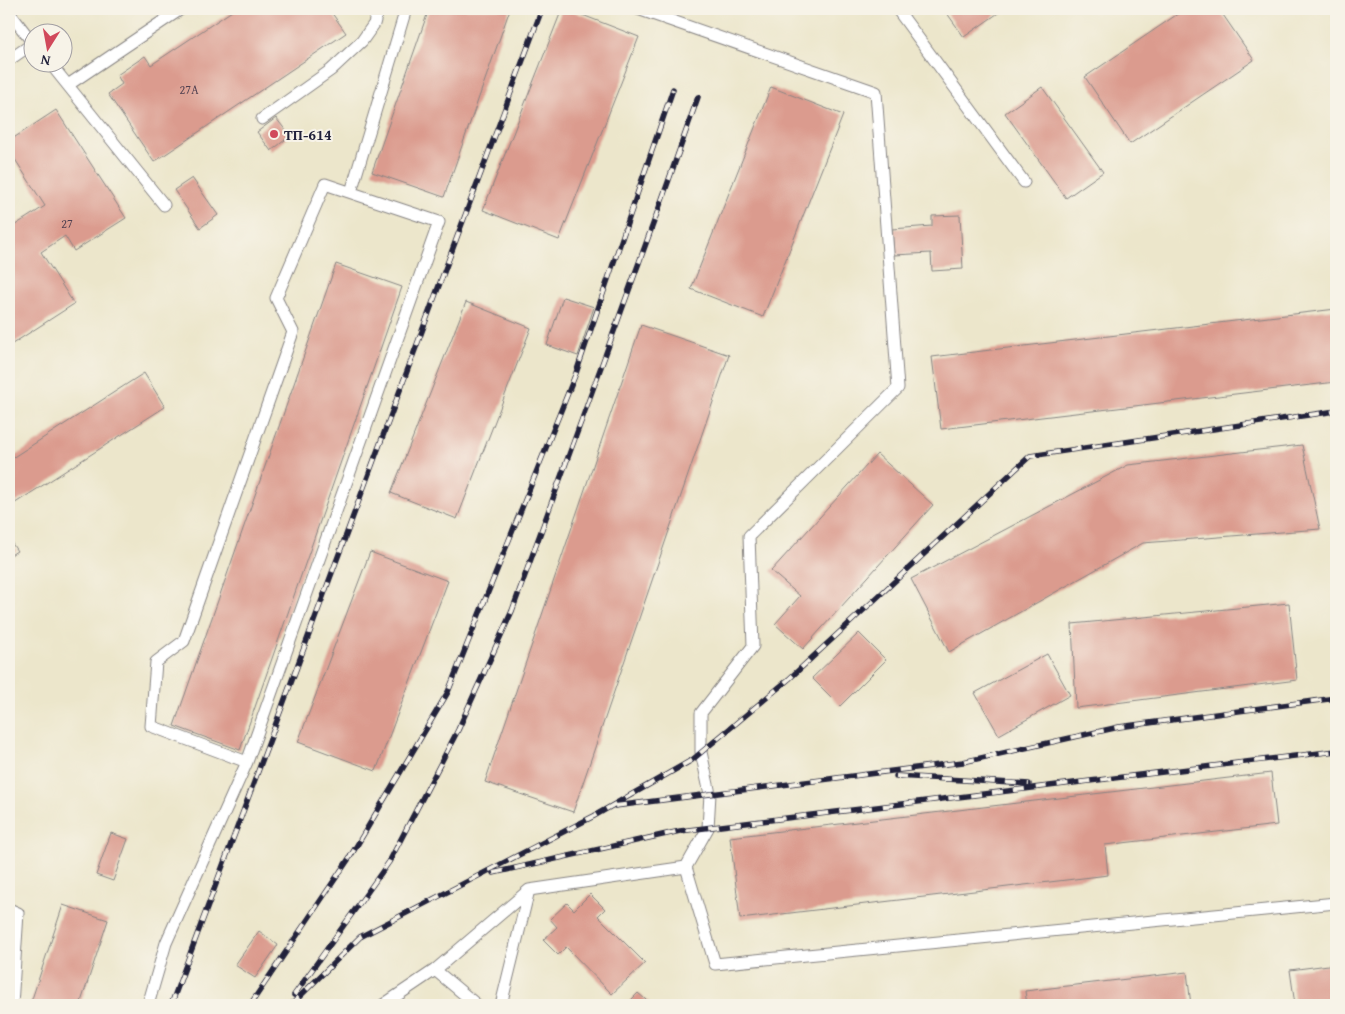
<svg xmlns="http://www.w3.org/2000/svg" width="1345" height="1014" viewBox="0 0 1345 1014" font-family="'Gentium Book Plus',serif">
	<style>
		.building { fill: #db9b8e }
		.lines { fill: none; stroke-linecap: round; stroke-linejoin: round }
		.service-casing { stroke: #878483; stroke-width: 13 }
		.service { stroke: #fff; stroke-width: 11 }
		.rail-casing { stroke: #22223b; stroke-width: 5.5 }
		.rail { stroke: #f7f3e8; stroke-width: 4; stroke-dasharray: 11; stroke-linecap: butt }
		.poi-dot { fill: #d1495b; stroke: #f7f3e8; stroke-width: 2 }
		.labels { text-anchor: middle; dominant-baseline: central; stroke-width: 4; stroke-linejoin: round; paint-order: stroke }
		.number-label { font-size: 12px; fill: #504050 }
		.poi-label { font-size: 15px; font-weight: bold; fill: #22223b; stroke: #f7f3e8; text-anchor: start }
	</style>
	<rect width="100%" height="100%" fill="#f7f3e8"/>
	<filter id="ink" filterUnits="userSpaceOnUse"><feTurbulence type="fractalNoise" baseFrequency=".02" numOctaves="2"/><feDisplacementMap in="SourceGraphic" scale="10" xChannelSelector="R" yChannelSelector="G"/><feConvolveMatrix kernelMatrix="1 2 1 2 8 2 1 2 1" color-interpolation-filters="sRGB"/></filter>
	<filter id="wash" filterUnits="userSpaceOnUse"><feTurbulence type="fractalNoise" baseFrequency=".0096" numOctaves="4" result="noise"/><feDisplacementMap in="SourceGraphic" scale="20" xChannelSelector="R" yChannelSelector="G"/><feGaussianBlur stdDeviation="1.12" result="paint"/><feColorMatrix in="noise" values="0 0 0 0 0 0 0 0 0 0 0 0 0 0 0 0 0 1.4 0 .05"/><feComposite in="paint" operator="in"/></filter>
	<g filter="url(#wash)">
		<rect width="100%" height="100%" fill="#ece6cb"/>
		<g id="blocks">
			<!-- building -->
			<path class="building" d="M235 9H329L346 33 154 162 108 94 122 84 117 75 145 56 151 65Z
				M429 9H510L444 197 372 172Z
				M562 9H567L639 37 559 240 483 210Z
				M944 9H1004L964 37Z
				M1185 9H1219L1254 60 1130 144 1085 77Z
				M771 87 843 115 763 317 691 289Z
				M1042 87 1103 172 1066 198 1005 113Z
				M56 110 126 218 74 251 65 236 41 252 74 304 9 346V229L45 206 9 150V141Z
				M276 118 290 136 271 151 257 132Z
				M192 178 218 215 200 228 174 190Z
				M960 215 963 269 932 271 931 253 894 255 892 229 932 226V216Z
				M336 264 402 287 240 750 174 726Z
				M563 297 594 307 578 356 547 345Z
				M466 302 531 328 457 519 391 493Z
				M1336 309V382L941 429 932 357Z
				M641 325 729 355 573 812 485 782Z
				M144 373 165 407 9 507V460Z
				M1302 445 1320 529 1143 543 949 652 911 579 1128 465Z
				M877 454 933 505 803 649 775 624 800 596 771 571Z
				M9 539 17 551 9 556Z
				M370 552 448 581 376 771 298 742Z
				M1289 603 1297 680 1076 708 1072 624Z
				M859 633 886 660 840 706 812 678Z
				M1047 654 1070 695 999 735 975 693Z
				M1271 773 1277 825 1105 845 1108 875 740 919 730 837Z
				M111 833 128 839 113 881 96 875Z
				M590 894 605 909 598 916 645 963 612 994 566 947 558 955 543 940 557 927 550 919 567 903 574 910Z
				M63 905 108 920 80 1005H30Z
				M259 931 278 945 255 978 235 965Z
				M1336 964V1005H1295L1290 970Z
				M1187 972 1191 1005H1027L1025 991Z
				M638 993 652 1005H626Z"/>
		</g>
	</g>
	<g filter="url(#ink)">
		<use href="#blocks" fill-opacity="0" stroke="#878483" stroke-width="1"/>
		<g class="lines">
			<!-- service casing -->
			<g class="service-casing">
				<path id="service" d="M897 9 1024 182
					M9 12 32 42
					M9 60 32 44
					M49 62 164 205
					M68 85 181 9
					M262 119 331 70 362 41 374 24 378 9
					M351 192 406 9
					M686 867 715 964 1336 903
					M9 909 18 913 12 1005
					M435 970 529 890 686 867 708 828 710 794 701 752V713L753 646 749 536 898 388 876 92 638 9
					M148 1005 166 943 247 762 439 222 325 184 276 298 293 332 184 641 156 662 151 726 247 762
					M383 1005 435 970 477 1005
					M501 1005 529 890"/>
			</g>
			<!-- service -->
			<use href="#service" class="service"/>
			<!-- rail casing -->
			<g class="rail-casing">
				<path id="rail" d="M896 776 1029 784
					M615 806 963 762 1119 727 1336 698
					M493 873 680 831 1336 751
					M294 995 389 862 458 730 512 611 660 205 698 97
					M171 1005 542 9
					M250 1005 350 857 448 692 576 373 673 89
					M291 1005 360 937 594 816 692 760 789 679 1030 456 1336 411"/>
			</g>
			<!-- rail -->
			<use href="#rail" class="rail"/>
		</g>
	</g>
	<!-- markers -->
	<circle class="poi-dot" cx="274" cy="134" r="5"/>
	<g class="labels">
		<!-- number labels -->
		<g class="number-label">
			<text x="189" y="89">27А</text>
			<text x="67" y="223">27</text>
		</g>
		<!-- poi labels -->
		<g class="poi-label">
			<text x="284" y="134">ТП-614</text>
		</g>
	</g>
	<!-- margin -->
	<rect width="1345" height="1014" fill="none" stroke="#f7f3e8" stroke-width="30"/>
	<!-- north arrow -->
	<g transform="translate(48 48) rotate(191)"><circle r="24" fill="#f7f3e8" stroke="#a29fa3"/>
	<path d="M0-4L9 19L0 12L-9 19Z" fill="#d1495b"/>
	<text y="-8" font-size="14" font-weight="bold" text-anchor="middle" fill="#22223b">N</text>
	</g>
</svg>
